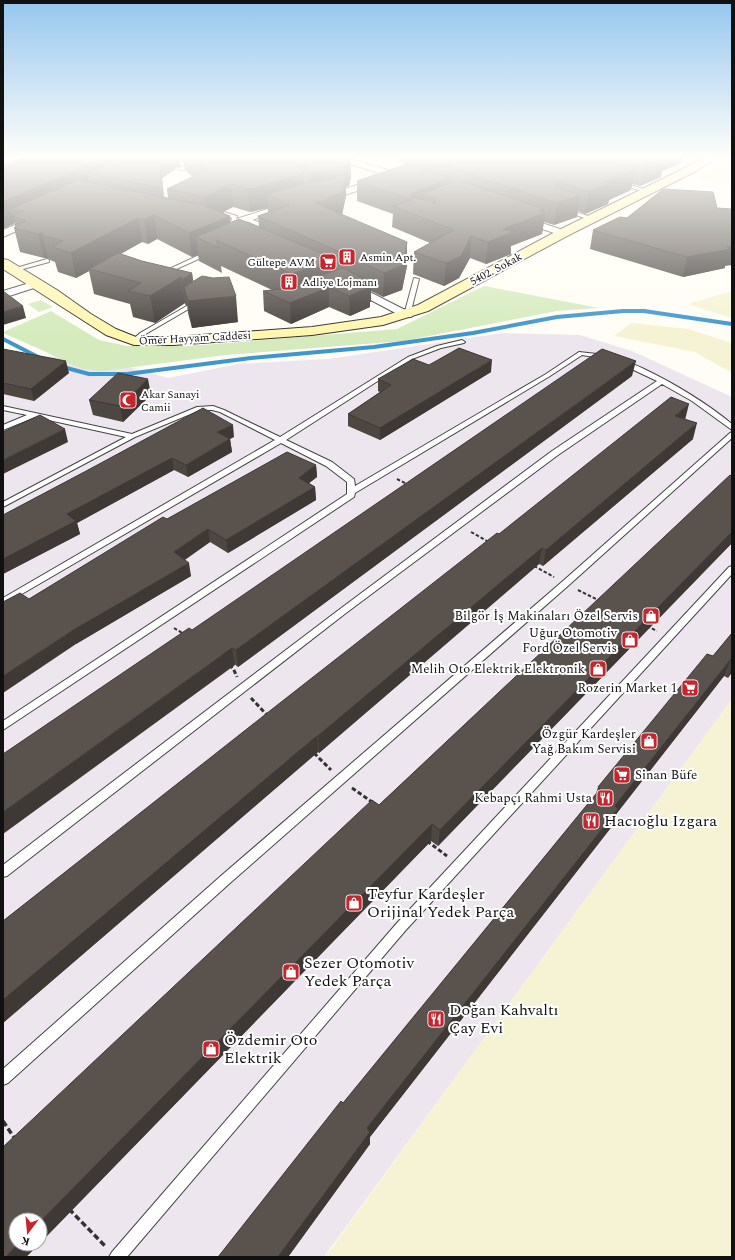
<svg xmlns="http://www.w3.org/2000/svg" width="735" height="1260" viewBox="0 0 735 1260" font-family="Spectral,serif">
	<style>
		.industrial { fill: #eee6ef; fill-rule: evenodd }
		.farmland { fill: #f6f3d4 }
		.green { fill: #d5ebbd }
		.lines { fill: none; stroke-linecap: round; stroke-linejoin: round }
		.stream { stroke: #3f96cf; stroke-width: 4 }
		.lane-casing { stroke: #444; stroke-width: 2 }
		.street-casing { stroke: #444; stroke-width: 2 }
		.secondary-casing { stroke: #333; stroke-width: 2 }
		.path-far2 { stroke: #333; stroke-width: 2; stroke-dasharray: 3.5 2; stroke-linecap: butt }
		.path-far1 { stroke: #333; stroke-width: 3; stroke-dasharray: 4.5 2.5; stroke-linecap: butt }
		.path { stroke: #333; stroke-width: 3.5; stroke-dasharray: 6 3; stroke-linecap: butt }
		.lane { fill: #fff; fill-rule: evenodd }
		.street { fill: #fff; fill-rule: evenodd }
		.secondary { fill: #fff6b0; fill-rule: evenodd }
		.wall { fill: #4d4742; fill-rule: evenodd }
		.shaded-wall { fill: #3f3936 }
		.building { fill: #5a524d; stroke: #3f3936 }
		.labels { text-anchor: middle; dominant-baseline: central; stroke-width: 4; stroke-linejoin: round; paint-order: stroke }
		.far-poi-label { font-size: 11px; fill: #111; stroke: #fff; text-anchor: start }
		.far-street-label { font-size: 11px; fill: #111; stroke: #fff }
		.poi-label { font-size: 13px; fill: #111; stroke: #fff; text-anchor: end }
		.near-poi-label { font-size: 16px; fill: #111; stroke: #fff; text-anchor: start }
	</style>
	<rect width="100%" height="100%" fill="#fffdf5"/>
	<!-- industrial -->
	<path class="industrial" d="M503 333 580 335 632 351 732 397V699L324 1257H3V356L93 357 168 378 238 364 328 359ZM16 1220H40V1244H16Z"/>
	<!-- farmland -->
	<path class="farmland" d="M732 161V184L697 179 725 165Z
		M732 291V318L688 304Z
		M631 323 688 329 732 343V373L695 352 614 336Z
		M732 699V1257H325L489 1031Z"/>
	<!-- green -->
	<path class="green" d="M484 286 599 308 557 311 403 341 226 355 103 371C76 370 71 364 48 353 34 346 18 340 3 333V332L51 311 99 340 127 346 203 345 397 329Z
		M41 300 53 307 39 312 28 304Z"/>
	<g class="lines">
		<!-- stream -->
		<path class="stream" d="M3 339 42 359
			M63 367 89 374H127L251 358 374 347 473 333 557 317 623 311H644L732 324"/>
		<!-- lane casing -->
		<g class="lane-casing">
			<path id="lane" d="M173 158H177L189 166 183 170H179V168L184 166 173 160Z
				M620 182 647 190V191L645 192 618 184Z
				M567 209 594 218V219L590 220 565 211V210Z
				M224 212 237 216 235 223H231L232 218 224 214Z
				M246 218 272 226C264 230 252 223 244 220V218Z
				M210 250 213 252 212 253 172 271 167 270Z
				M47 259 49 260V262L12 272 9 270Z
				M414 278 419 279 410 315 407 317 404 315Z
				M197 300 199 301V303L144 335 136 342 131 341 140 333Z
				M462 340 465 342 464 343 441 348 412 359 286 440 332 462 354 479 355 486 546 374 579 352 606 355 609 357 606 359 582 355 550 376 355 493 354 497 3 730V721L347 494V482L326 466 281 443 3 605V598L275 440 220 412 212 410H200L135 437 3 507V502L126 437 35 417 3 430V425L27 415 3 410V406L132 434 197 407 213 406 224 410 280 437 408 357 437 346Z
				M621 362C628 361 637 366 644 369 675 384 705 402 732 424V430L692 401 662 384 558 455 472 519 346 613 7 876 3 877V865L340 609 552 451 657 381 621 364Z
				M732 432V438L569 585 230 883 8 1083 3 1085V1069L222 875 563 581 730 433Z
				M732 566V574L405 931 127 1257H109L112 1252 397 923 729 567Z"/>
		</g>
		<!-- street casing -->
		<g class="street-casing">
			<path id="street" d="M337 158H348L401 174 402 176 398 179 395 178 338 160Z
				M378 178 382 181 381 183 324 202 320 199 321 197Z
				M290 202 294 205 293 207 223 229H217L215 227 217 225Z
				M521 216 566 231 568 233 563 236 518 221 516 219 518 217Z
				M34 217 39 220 37 222 3 237V230Z
				M36 281 41 284 40 286 3 298V291Z
				M352 283 411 313 413 315 411 317H403L348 288 347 286Z"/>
		</g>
		<!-- secondary casing -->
		<g class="secondary-casing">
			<path id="secondary" d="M705 158H717L694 172 567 236 428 311 383 325 312 335 173 345H134L106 335 3 269V259L8 260 57 290 91 314 116 329 136 337H173L312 327 381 317 418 305 559 230Z"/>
		</g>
		<!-- path-far2 -->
		<path class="path-far2" d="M397 479 409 485
			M471 532 489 542
			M534 566 554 577
			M578 590 600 601
			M647 626 657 631
			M174 628 184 634"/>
		<!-- path-far1 -->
		<path class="path-far1" d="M229 665 233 668 237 677
			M251 698 268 716
			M314 753 331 770
			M352 788 372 802
			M427 841 447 856"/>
		<!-- path -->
		<path class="path" d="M3 1121 15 1139
			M69 1209 106 1247"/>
		<!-- lane -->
		<use href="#lane" class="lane"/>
		<!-- street -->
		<use href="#street" class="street"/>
		<!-- secondary -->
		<use href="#secondary" class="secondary"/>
	</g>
	<!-- wall -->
	<path class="wall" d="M22 158H179L180 166 162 178 164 197 168 198 167 189 193 177 185 170 183 158H317L318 159 351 177 349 186 346 187V196L342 214 407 266 402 290 383 297 371 291V302H370V307L350 316 329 307 291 324 264 311 263 291 272 290 221 266 222 273 199 261 198 255 192 257 157 239 148 244 142 242 121 254 142 261 192 273 193 281 238 322 192 328 188 313 187 305 186 306 185 303 155 323 133 317 130 304 94 294 89 271 76 278 58 272 55 262 50 260 48 258H44L20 252 14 228 15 227V223L3 229V166ZM233 207 250 212 268 208V213L258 216 259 227 231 222 222 212Z
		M401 158H682L680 164 662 171 661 177 640 186 632 184 631 190 609 200 608 204 585 214 578 211 577 217 554 225 544 222 542 234 511 246V254L486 264 470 258 459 278 444 286 413 274 414 252 430 243 392 227 393 214 357 201V181L406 164 400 162Z
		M627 218 725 266V268L683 277 590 249 593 230Z
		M3 349 69 373 34 401 3 394Z
		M429 365 491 372 380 440 348 426V414L380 392 378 391V379Z
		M632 376 238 667 192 630Z
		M151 395 123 422 93 415 89 400Z
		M685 419 693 439 543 566 539 564 319 753 318 752 3 1023V921L499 534Z
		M234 437 230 439 232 452 188 477 174 470 77 523 80 534 3 574 88 470Z
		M316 465 317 477 309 483 315 487 316 500 228 553 210 542 185 560 191 576 76 644 29 599 167 519Z
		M732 476V543L438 846 431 841 40 1243V1220L16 1244H39L26 1257H3L379 805Z
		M732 633V672L728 678 724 676 617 813 613 825 370 1137V1144L288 1257H218L596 794 598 787 713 656Z"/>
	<!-- shaded-wall -->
	<path class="shaded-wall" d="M102 158H144L89 174 91 187 24 211 11 209 15 223 3 229V202Z
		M159 158H179L180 166 162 178 166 211Z
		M351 158V177L349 186 346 187V196L342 215 315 203 329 197 311 196 310 173Z
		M656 158H682L680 164 662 171 661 177 640 186 644 165Z
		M635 169 631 190 609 200 608 204 585 214 588 192 604 182Z
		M303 174 304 197 267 194 268 208 250 212 248 189Z
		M450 178 448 198 435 199 423 195 422 209 412 214 411 194Z
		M231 184 233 207 208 220 205 197Z
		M580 195 577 217 554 225 557 203Z
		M544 209V214L545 213 542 234 511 246V254L486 264 488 242 503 229 539 211Z
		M154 215 157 239 148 244 144 220Z
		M230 216 233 239 216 240 196 237 198 255 192 257 189 233Z
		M138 218 142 242 91 269H89V271L76 278 71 253Z
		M42 233 48 258H44L38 234Z
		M471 236 470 258 459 278 444 286 446 263Z
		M407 242V266L402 290 383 297 384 273Z
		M732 246V265L725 266V268L683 277 687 257Z
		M336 259V285L329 287V307L291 324 290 303 322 289 306 295V286L299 283 300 297 293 300 291 274Z
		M192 273 196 299 236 296 238 322 192 328 188 301 184 287 187 305 186 306 182 280Z
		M181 277 185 303 155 323 150 296Z
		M371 282V302H370V307L350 316 349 296 365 284Z
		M23 306 26 318 3 325V312Z
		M492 360 491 372 380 440V428Z
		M66 361 69 373 34 401 31 389Z
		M636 361 632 376 238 667 236 650Z
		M148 379 151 395 123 422 120 406Z
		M689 404 685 420 675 416Z
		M697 423 693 439 543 566 546 550Z
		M233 425 234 437 219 444 217 432Z
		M65 429 68 442 3 474V460Z
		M230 439 232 452 188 477 186 465Z
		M172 458 174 470 77 523 80 534 3 574V559L67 514Z
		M316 465 317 477 300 490 299 478Z
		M315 487 316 500 228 553 226 540Z
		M208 529 210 542 176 565 174 552Z
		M732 532V543L438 846 440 830Z
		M542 548 539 564 319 753 318 736Z
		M189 563 191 576 76 644 3 693V676L72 631Z
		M232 648 235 665 3 834V812Z
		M731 659 724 676 617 813 613 825 370 1137V1144L288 1257H278L367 1128 615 806Z
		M732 666V672L728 678Z
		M317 736 318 752 3 1023V1000Z
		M432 824 431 841 40 1243V1222Z
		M18 1244H39L26 1257H6Z"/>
	<!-- building -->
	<path class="building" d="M22 158H102L73 172 3 202V166Z
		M120 158H159L162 188 89 174Z
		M192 158H317L318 159 319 158H351L349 164 321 172 310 173 305 164H299L303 174 255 188 248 189 231 184 205 197 167 189 207 170Z
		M420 158H468L473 159 475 158H609L608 159 609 161 635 169 604 182 612 183 588 192 560 182 555 183V187L580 195 557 203Z
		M614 158H663L644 165Z
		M407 164 450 178 411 194V197L436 203 435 199 423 195 457 180 544 209 539 211 545 213 503 229 513 232 488 242 471 236 461 256 446 263 414 252 454 230 393 206 412 200 357 181Z
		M346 175 341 193 329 197 332 198 315 203 407 242 403 265 384 273 351 257 258 216 290 205 267 194 303 184 326 181Z
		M78 180 202 205 230 216 189 233 154 215 144 220 138 218 71 253 52 247 63 241 45 236 42 233 38 234 14 228 26 221 13 216 24 211 11 209Z
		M663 189 713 192 717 208 732 209V246L727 247 730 249 687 257 593 230 620 217 627 218Z
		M239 219 336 259 291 274 216 240 219 248 196 237Z
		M118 253 142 261 192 273 182 280 181 277 150 296 128 291 141 283 89 269Z
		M343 268 371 282 365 284 370 287 349 296 329 287 290 303 263 291 306 286 299 283Z
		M202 276 213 278 229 277 236 296 188 301 184 287Z
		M3 291 23 306 3 312Z
		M459 348 492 360 380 428 348 414 391 385 378 379 413 359 429 365Z
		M3 349 66 361 31 389 3 383Z
		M602 349 636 361 236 650 232 648 3 812V754L189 628 192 630Z
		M118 373 148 379 120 406 89 400Z
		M671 397 689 404 675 416 697 423 546 550 542 548 318 736H317L3 1000V921L271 710 497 533 499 534Z
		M203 408 233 425 217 432 230 439 186 465 172 458 67 514 76 521 3 559V515L88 470Z
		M40 415 65 429 3 460V432Z
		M287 452 316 465 299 478 315 487 226 540 208 529 174 552 189 563 72 631 3 676V602L20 593 29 599 163 517 167 519Z
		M730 475 732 476V532L440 830 432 824 40 1222V1220H16V1244H18L6 1257H3V1147L372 800 379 805Z
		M732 633V660L731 659 615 806 618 809 367 1128 370 1132 278 1257H218L341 1101 343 1103 600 789 598 787 707 654 713 656Z"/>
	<!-- sky -->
	<linearGradient id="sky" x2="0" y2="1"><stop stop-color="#95c6ee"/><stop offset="0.47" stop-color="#fffefa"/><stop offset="1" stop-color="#fffefa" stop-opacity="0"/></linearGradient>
	<rect width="735" height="334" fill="url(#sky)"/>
	<!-- icons -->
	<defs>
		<g id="building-square" transform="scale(0.9)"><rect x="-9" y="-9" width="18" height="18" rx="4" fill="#c4262e" stroke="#fff"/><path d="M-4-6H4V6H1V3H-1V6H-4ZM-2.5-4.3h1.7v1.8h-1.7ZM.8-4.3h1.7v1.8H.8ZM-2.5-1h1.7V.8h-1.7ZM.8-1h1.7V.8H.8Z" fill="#fff"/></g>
		<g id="supermarket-square" transform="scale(0.9)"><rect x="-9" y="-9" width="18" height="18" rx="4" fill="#c4262e" stroke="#fff"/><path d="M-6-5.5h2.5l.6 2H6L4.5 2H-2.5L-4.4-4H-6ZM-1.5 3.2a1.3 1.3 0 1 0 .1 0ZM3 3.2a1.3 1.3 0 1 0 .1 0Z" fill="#fff"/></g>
		<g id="mosque-square" transform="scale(0.9)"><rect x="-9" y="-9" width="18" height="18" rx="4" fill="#c4262e" stroke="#fff"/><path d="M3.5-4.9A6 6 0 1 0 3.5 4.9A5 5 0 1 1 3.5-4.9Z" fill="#fff"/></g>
		<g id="shop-square" transform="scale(0.9)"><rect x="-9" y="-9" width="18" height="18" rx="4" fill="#c4262e" stroke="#fff"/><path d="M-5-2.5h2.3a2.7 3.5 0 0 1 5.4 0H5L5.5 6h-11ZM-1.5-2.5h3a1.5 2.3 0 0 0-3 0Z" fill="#fff"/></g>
		<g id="restaurant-square" transform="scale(0.9)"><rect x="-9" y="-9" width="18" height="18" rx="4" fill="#c4262e" stroke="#fff"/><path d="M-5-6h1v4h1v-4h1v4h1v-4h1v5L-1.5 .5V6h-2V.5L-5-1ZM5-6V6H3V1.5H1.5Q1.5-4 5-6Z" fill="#fff"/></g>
	</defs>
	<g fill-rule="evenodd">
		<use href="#building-square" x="347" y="257"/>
		<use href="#supermarket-square" x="328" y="262"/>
		<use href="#building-square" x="289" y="282"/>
		<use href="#mosque-square" x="128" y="400"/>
		<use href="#shop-square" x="651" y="616"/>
		<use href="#shop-square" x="630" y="640"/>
		<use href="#shop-square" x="598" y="669"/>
		<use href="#supermarket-square" x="690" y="688"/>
		<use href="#shop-square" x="649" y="741"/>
		<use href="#supermarket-square" x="622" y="775"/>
		<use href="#restaurant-square" x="605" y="798"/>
		<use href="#restaurant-square" x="591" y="821"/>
		<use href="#shop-square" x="354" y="903"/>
		<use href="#shop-square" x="291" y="972"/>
		<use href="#restaurant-square" x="436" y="1019"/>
		<use href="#shop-square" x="211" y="1049"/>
	</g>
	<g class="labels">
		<!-- far-poi labels -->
		<g class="far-poi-label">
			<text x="360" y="257">Asmin Apt.</text>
			<text x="315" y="262" text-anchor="end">Gültepe AVM</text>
			<text x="302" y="282">Adliye Lojmanı</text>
			<text x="141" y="394">Akar Sanayi<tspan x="141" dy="13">Camii</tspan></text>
		</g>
		<!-- far-street labels -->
		<g class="far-street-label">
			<text transform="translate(496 269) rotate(-28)">5402. Sokak</text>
			<text transform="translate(195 338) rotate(-3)">Ömer Hayyam Caddesi</text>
		</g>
		<!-- poi labels -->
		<g class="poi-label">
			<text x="638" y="616">Bilgör İş Makinaları Özel Servis</text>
			<text x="617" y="633">Uğur Otomotiv<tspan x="617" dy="15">Ford Özel Servis</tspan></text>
			<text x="585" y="669">Melih Oto Elektrik Elektronik</text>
			<text x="677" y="688">Rozerin Market 1</text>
			<text x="636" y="734">Özgür Kardeşler<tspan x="636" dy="15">Yağ Bakım Servisi</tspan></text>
			<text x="635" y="775" text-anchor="start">Sinan Büfe</text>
			<text x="592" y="798">Kebapçı Rahmi Usta</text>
		</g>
		<!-- near-poi labels -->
		<g class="near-poi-label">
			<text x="604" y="821">Hacıoğlu Izgara</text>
			<text x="367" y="894">Teyfur Kardeşler<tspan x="367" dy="18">Orijinal Yedek Parça</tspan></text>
			<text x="304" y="963">Sezer Otomotiv<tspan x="304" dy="18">Yedek Parça</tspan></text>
			<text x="449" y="1010">Doğan Kahvaltı<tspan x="449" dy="18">Çay Evi</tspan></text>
			<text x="224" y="1040">Özdemir Oto<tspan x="224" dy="18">Elektrik</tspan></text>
		</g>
	</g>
	<!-- border -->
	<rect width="735" height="1260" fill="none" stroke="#111111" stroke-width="8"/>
	<!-- north arrow -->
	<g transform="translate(28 1232) rotate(196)"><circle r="19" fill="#ffffff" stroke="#a0a0a0"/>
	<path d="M0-3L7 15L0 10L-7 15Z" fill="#c4262e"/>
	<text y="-6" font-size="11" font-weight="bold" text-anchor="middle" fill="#111111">K</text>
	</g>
</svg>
